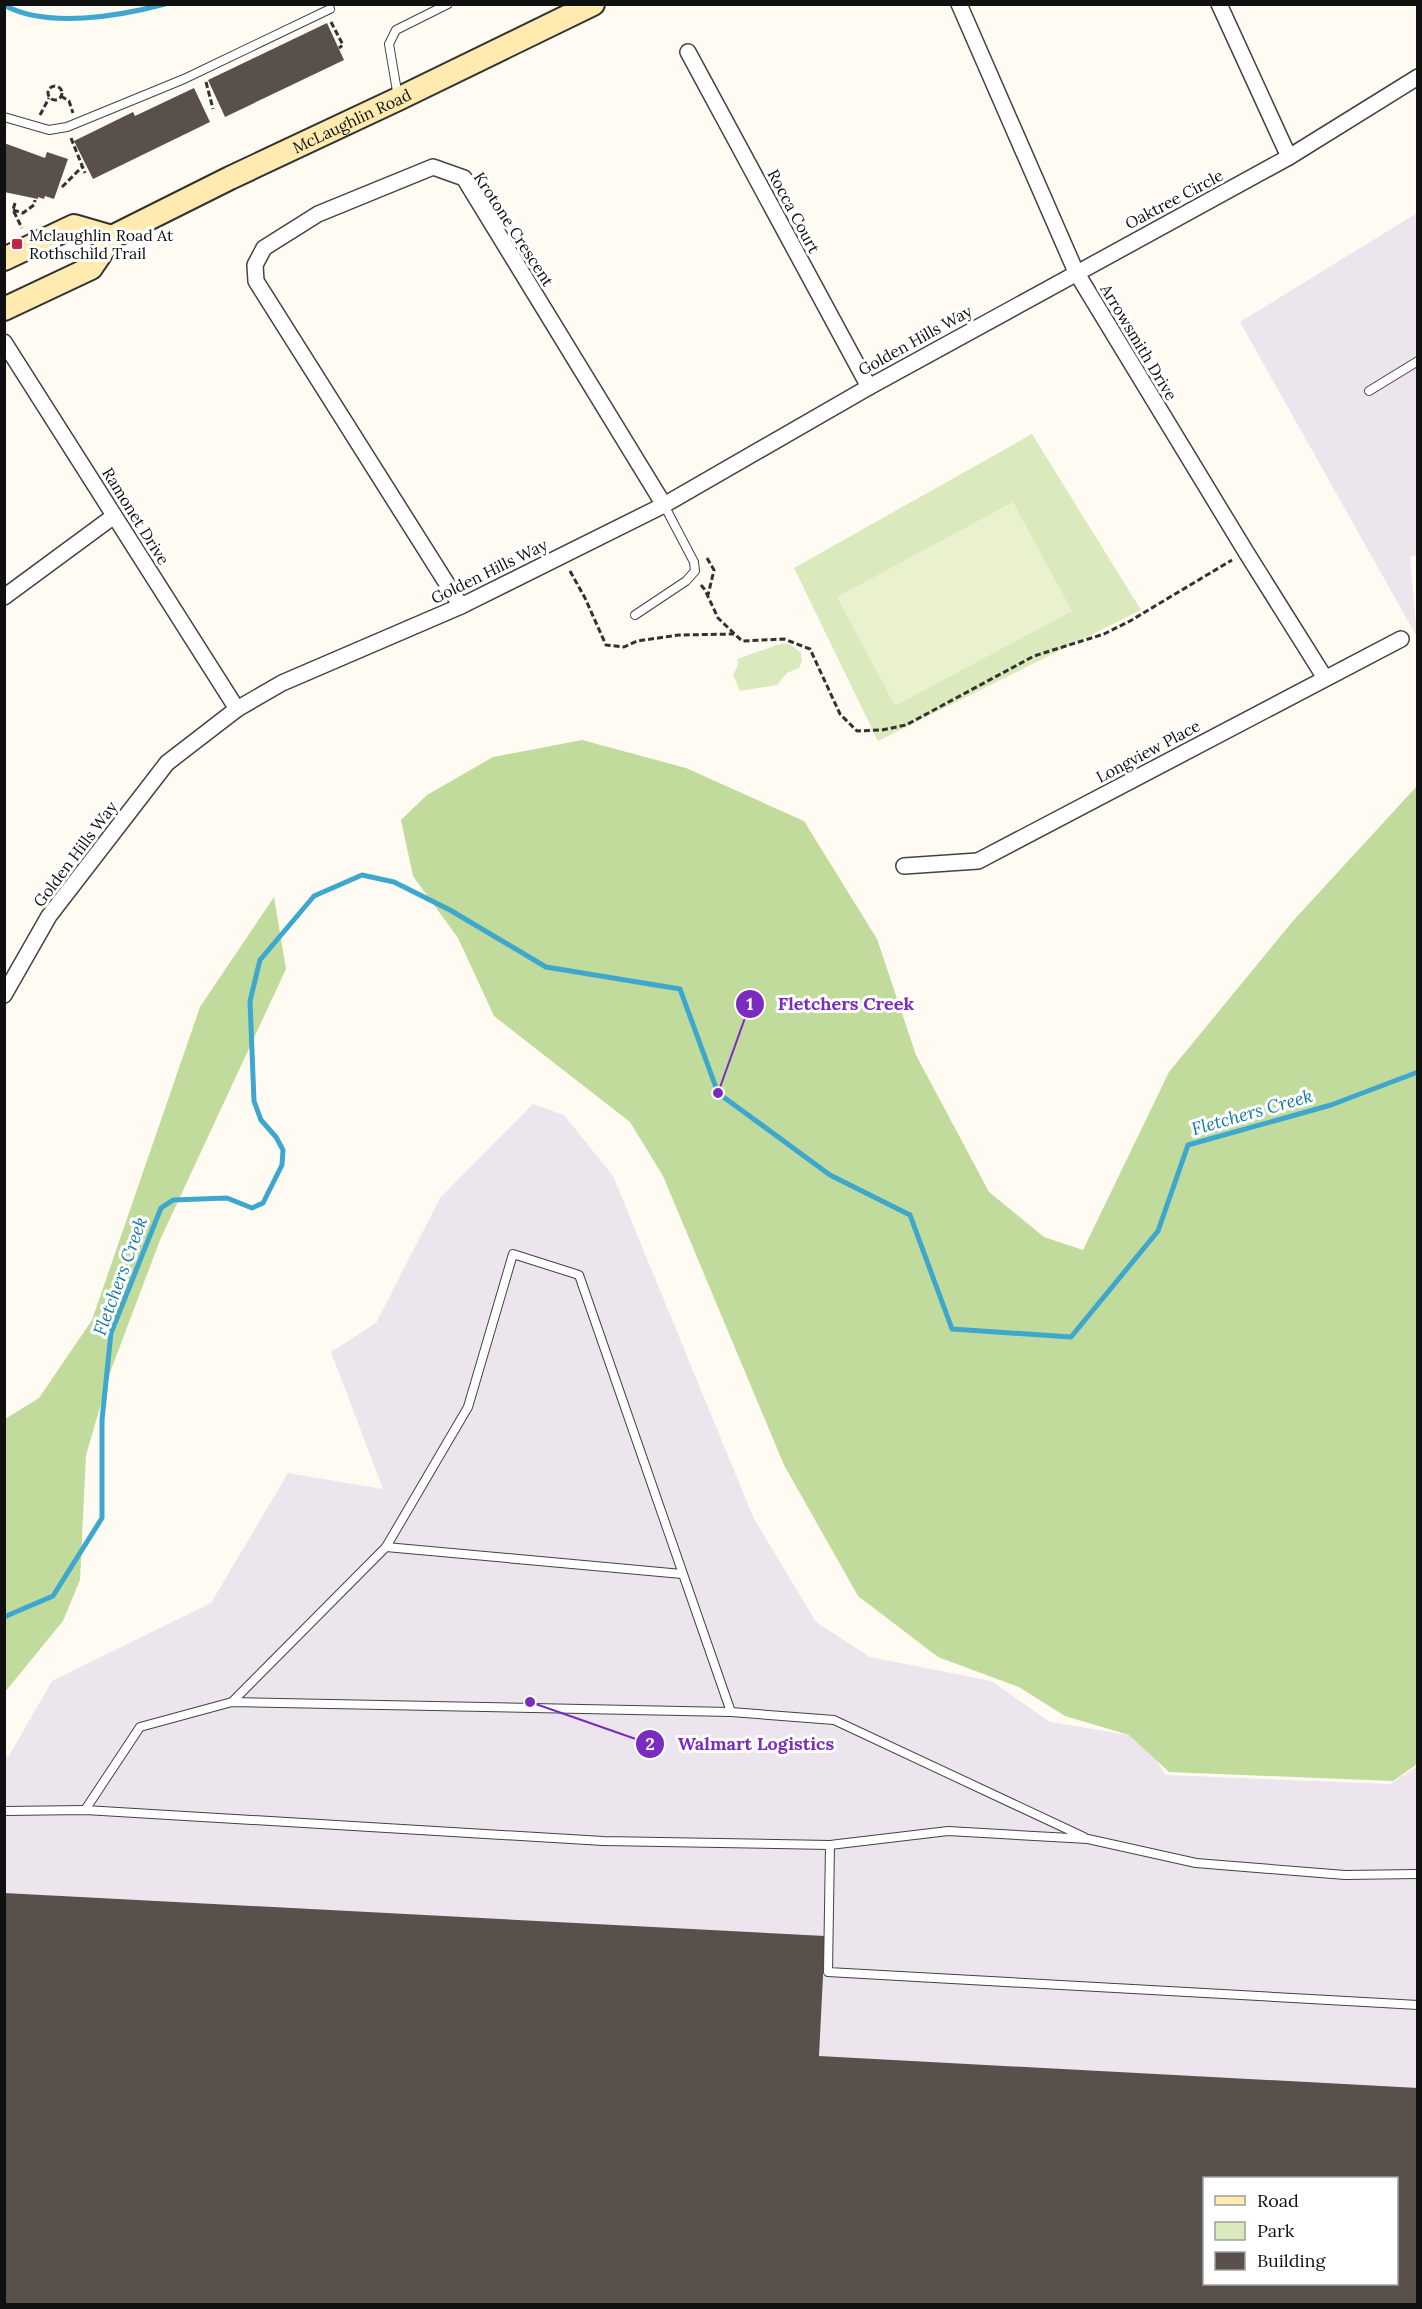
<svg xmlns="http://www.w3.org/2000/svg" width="1422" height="2309" font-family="Lora,serif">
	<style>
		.industrial { fill: #ece5ee; fill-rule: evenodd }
		.green { fill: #daeabc }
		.forest { fill: #c0db9b }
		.pitch { fill: #eaf1ce }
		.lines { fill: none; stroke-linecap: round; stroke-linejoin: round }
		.stream { stroke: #3ea7ce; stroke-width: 5 }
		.building { fill: #59504c; fill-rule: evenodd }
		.lane-casing { stroke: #434343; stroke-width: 10 }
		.street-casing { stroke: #434343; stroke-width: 18 }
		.secondary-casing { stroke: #323232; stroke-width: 26 }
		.path { stroke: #323232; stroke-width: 3; stroke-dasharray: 6 3; stroke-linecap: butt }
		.lane { stroke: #fff; stroke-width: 8 }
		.street { stroke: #fff; stroke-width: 15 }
		.secondary { stroke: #ffebaf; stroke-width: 22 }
		.poi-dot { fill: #c22642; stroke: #fff; stroke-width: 2 }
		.labels { text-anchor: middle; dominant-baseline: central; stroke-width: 6; stroke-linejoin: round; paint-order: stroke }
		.street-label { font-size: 16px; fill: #101010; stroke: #fff }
		.poi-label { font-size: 16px; fill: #101010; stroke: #fff; text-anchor: start }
		.water-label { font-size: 18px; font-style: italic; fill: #1779a4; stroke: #fff }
		.leader { fill: none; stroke: #7b2cbf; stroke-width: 2 }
		.callout-dot { fill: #7b2cbf; stroke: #fff; stroke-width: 2 }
		.mark-label { font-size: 18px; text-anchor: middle; font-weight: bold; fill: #fff }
		.callout-label { font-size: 18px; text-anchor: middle; font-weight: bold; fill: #7b2cbf; stroke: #fff; stroke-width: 6; stroke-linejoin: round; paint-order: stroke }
	</style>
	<rect width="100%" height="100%" fill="#fffbf3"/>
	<g class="industrial">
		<polygon points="1417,213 1418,555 1410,557 1417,637 1240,322"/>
		<path d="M533 1104 564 1115 613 1176 754 1519 816 1622 870 1657 991 1681 1050 1722 1141 1737 1166 1775 1390 1784 1417 1766V2304H5V1757L9 1756 52 1681 211 1603 288 1473 383 1489 331 1352 376 1323 440 1198ZM1204 2178H1396V2284H1204Z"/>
	</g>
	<g class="green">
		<polygon points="1032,434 1141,610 878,741 794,568"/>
		<polygon points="780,644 790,644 801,653 802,661 799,668 787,673 777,685 740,691 733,675 738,665 737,659"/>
	</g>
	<g class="forest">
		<polygon points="582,740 686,768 804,821 877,939 916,1055 989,1192 1044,1237 1083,1250 1169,1072 1292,922 1417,786 1417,1764 1393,1781 1169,1772 1129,1735 1065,1716 1019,1687 938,1657 858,1596 784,1465 663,1176 630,1122 494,1016 458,938 413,876 401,820 427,795 493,757"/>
		<polygon points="274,897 286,969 160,1240 111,1370 86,1455 80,1580 63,1621 5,1692 5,1419 39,1398 92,1320 200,1007"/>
	</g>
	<polygon class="pitch" points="1013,502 1072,611 895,706 837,597"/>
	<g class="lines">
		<g class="stream">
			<path d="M4 5C47 29 120 16 165 4"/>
			<polyline points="4,1617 53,1596 102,1518 102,1420 111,1333 161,1208 173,1200 227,1198 252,1208 263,1203 282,1165 283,1150 276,1137 261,1120 254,1101 250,1001 260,960 314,896 362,875 394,882 450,910 546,967 680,989 718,1093 830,1175 910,1215 952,1329 1071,1337 1158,1231 1188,1145 1331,1105 1418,1072"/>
		</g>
	</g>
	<g class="building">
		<polygon points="327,23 344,60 225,117 208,80"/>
		<polygon points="194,88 210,122 93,179 74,141 133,112 135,116"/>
		<polygon points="4,143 45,158 47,152 68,159 54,199 45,196 44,199 38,197 38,199 4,192"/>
		<path d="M4 1893 825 1936 819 2056 1418 2088V2304H4ZM1204 2178H1396V2284H1204Z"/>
	</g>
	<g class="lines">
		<g class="lane-casing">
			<g id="lane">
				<polyline points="398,97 389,44 396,30 448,4"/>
				<polyline points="4,117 49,130 67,127 184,79 330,9"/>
				<polyline points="1369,391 1418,361"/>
				<polyline points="635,615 686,581 695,571 694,562 664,505"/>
				<polyline points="386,1547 682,1574"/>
				<polyline points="232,1702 386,1547 468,1407 513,1254 579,1275 731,1712"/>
				<polyline points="85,1810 140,1727 232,1702 731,1712 834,1720 1084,1837"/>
				<polyline points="4,1811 85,1810 603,1841 830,1845 948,1831 1088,1839 1196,1863 1345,1875 1418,1874"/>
				<polyline points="830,1845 828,1972 1418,2005"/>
			</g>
		</g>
		<g class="street-casing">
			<g id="street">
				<polyline points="959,4 1076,272 1246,552 1325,678"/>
				<polyline points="1219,4 1289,157"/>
				<polyline points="688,52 869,387"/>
				<polyline points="4,342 237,709"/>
				<polyline points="4,597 114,516"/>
				<polyline points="461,606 256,281 255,265 264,248 318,214 433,167 464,178 664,505"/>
				<polyline points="904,866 978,861 1401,639"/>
				<polyline points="4,995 49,916 167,763 237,709 282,683 461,606 664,505 869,387 1289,157 1418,77"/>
			</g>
		</g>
		<g class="secondary-casing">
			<g id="secondary">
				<polyline points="4,259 74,226 112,237"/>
				<path id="s1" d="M4 309 91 268 112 237 230 178 398 99 593 4"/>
			</g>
		</g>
		<g class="path">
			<polyline points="331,22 343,45 339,48"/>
			<polyline points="206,82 213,109"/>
			<circle cx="55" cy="93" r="7"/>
			<polyline points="61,96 69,101 73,113"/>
			<polyline points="40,115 49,98"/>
			<polyline points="71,138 85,173"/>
			<polyline points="62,187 83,166"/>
			<polyline points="15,203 13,210 22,228"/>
			<polyline points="13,210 23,213 34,205 35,200"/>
			<polyline points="707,558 714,570 708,595"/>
			<polyline points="570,571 585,598 606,645 624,647 637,641 679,635 734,634"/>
			<polyline points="701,585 705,590 718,618 742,641 784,639 810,649 840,714 857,731 882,730 906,725 1034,656 1104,634 1130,621 1232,560"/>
		</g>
		<use href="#lane" class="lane"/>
		<use href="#street" class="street"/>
		<use href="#secondary" class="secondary"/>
	</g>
	<rect class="poi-dot" x="11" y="238" width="12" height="12" rx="3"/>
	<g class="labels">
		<g class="street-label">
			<text stroke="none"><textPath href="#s1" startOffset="400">McLaughlin Road</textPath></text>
			<text transform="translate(1174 199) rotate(-28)">Oaktree Circle</text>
			<text transform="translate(794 211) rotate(62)">Rocca Court</text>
			<text transform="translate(514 229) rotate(57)">Krotone Crescent</text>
			<text transform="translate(915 340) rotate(-29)">Golden Hills Way</text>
			<text transform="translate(1139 342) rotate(59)">Arrowsmith Drive</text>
			<text transform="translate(136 516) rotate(58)">Ramonet Drive</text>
			<text transform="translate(489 571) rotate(-26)">Golden Hills Way</text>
			<text transform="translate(1148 751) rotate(-28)">Longview Place</text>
			<text transform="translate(75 854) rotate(-53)">Golden Hills Way</text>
		</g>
		<g class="poi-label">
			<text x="29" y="235">Mclaughlin Road At<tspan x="29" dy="18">Rothschild Trail</tspan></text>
		</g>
		<g class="water-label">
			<text transform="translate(1252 1112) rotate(-16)">Fletchers Creek</text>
			<text transform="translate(120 1276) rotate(-70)">Fletchers Creek</text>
		</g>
	</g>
	<path class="leader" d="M718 1093L750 1004M530 1702L650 1744"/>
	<g class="callout-dot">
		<circle cx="718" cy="1093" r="6"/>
		<circle cx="530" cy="1702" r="6"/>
		<circle cx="750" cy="1004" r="15"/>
		<circle cx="650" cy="1744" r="15"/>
	</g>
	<g class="mark-label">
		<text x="750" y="1010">1</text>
		<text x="650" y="1750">2</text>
	</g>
	<g class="callout-label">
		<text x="846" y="1010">Fletchers Creek</text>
		<text x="756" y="1750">Walmart Logistics</text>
	</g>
	<rect width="1422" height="2309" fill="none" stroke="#101010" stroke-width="12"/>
	<rect x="1203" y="2177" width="195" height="108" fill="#ffffff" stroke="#9f9f9f" stroke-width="1.5"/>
	<rect x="1215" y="2196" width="30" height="9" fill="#ffebaf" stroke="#9f9f9f" stroke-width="1.5"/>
	<text x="1257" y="2207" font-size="18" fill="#101010">Road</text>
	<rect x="1215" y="2222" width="30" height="18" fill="#daeabc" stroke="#9f9f9f" stroke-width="1.5"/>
	<text x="1257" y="2237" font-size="18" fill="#101010">Park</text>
	<rect x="1215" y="2252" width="30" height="18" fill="#59504c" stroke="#9f9f9f" stroke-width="1.5"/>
	<text x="1257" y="2267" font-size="18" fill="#101010">Building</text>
</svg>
